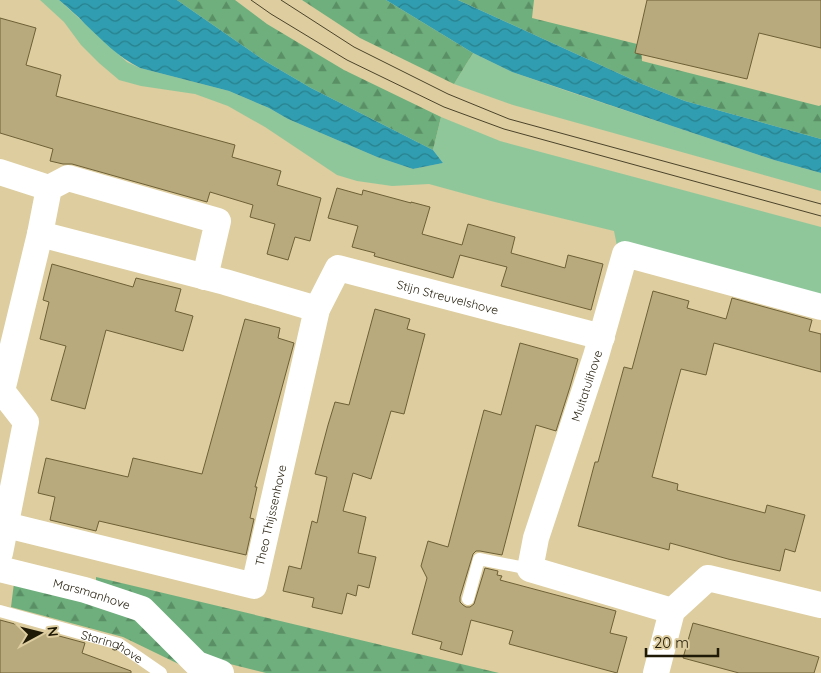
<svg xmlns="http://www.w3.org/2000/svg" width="821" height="673" font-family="Quicksand,sans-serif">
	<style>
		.grass { fill: #8fc79b }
		.forest { fill: url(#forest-firs) }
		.water { fill: url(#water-waves) }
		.building { fill: #b9aa7d; stroke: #6e6036 }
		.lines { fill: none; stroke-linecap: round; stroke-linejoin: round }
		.lane { stroke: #fff; stroke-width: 12 }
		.street { stroke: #fff; stroke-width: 26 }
		.tram { stroke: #4b432a; stroke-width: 1 }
		.labels { text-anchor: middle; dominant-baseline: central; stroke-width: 4; stroke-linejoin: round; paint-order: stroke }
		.street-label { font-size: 12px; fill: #1f1907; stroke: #ddcd9f }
	</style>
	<defs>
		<pattern id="forest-firs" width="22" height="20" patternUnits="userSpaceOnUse" patternTransform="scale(1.25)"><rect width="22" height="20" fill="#6eaf7d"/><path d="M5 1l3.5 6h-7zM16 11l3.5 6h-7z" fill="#5a8e64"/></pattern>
		<pattern id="water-waves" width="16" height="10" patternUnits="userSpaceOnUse" patternTransform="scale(1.25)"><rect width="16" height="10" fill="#309eb0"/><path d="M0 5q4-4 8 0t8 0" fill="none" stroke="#28808d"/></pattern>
	</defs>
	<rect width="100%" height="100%" fill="#ddcd9f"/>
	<g class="grass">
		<polygon points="40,0 59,0 127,62 140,68 229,91 269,108 288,119 377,157 413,169 443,163 433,150 441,117 500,141 821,227 821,299 618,251 614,231 491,201 429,184 392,186 357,181 337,175 265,127 228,106 195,94 141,86 119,80 99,63 81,45 64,22"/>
		<polygon points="473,53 512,72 570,92 774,160 821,173 821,191 513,105 454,84"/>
	</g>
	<g class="forest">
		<polygon points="177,0 235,0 267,24 344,70 441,117 433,150 311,88 265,61"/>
		<polygon points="302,0 386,0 473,53 454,84 360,38"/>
		<polygon points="458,0 534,0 532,18 641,45 642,61 819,106 821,105 821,139 685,101 642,84"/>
		<polygon points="96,577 499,673 266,673 230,664 191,649 96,583"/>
		<polygon points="14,583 131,613 189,669 123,637 11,607"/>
	</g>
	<g class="water">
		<path d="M59 0H177L265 61 311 88 433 150 443 163 413 169 377 157 288 119 269 108 229 91 140 68C118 57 102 40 85 24 77 15 68 8 59 0Z"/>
		<polygon points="386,0 458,0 642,84 685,101 821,139 821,173 774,160 669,125 512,72 473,53"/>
	</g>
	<g class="building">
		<polygon points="647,0 821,0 821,48 759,33 747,79 635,53"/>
		<polygon points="0,18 36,28 26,65 61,75 56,96 235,145 232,157 281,171 277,185 321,198 310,241 295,237 288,260 267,254 275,224 250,217 253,205 210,192 207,202 72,164 63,164 50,161 53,149 0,133"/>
		<polygon points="337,188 362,195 363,190 411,203 411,202 430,207 422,234 462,245 468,224 515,237 511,253 565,268 568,255 603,264 591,310 501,286 507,267 460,255 453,278 374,256 375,253 352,247 358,226 328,218"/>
		<polygon points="52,264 133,287 136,278 181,289 175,311 193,316 183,351 106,330 85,409 51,400 66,346 40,339 49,302 43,300"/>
		<polygon points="653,291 689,301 687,308 726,319 732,298 812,320 809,331 821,334 821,372 714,343 706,375 681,369 670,409 652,477 678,484 677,490 765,513 767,505 805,515 795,552 785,549 780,571 728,559 670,543 669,550 578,526 595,462 598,462 624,367 632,369"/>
		<polygon points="375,309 410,319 407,329 425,334 404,414 391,411 371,479 353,473 343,511 366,517 358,553 376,557 369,588 358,585 356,596 347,593 342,614 312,607 314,598 283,591 289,566 301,569 312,521 317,523 327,477 315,474 328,425 335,402 349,405"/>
		<polygon points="245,319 280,328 278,338 294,343 255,487 257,487 250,518 254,519 246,555 99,521 96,531 50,520 55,497 38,493 46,458 128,477 133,458 202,474"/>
		<polygon points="520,343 578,359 570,387 556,431 536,425 502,555 480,551 476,551 473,554 460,597 460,602 463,605 466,607 470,607 474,604 485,568 498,571 497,575 502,576 500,580 616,611 610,633 627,637 617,673 509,644 513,631 471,620 462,655 440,649 442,642 412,634 427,578 421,566 428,541 448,547 484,410 501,415"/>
		<polygon points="0,620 85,643 82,653 131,671 131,673 0,673"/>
		<polygon points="693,623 819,657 814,673 739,673 683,658"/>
	</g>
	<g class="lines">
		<g class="lane">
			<polyline points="468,599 479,559 530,569"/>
			<path id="s1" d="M0 611 119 644 161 673"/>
		</g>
		<g class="street">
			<polyline points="0,172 49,188"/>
			<polyline points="40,234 225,282 317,309"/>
			<path id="s2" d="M6 525 254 586 317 309 338 268 602 337"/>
			<polyline points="0,553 26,422 2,391 40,234 49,188 68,178 218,221 205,277"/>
			<path id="s3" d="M0 569 85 590 142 609 197 664 221 673"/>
			<path id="s4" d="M672 611 530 569 536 538 596 356 625 254 821 307"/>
			<polyline points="656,673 672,611 708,578 821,605"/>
		</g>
		<g class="tram">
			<polyline points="251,0 271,14 347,60 444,107 504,129 821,216"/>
			<polyline points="281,0 354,47 448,94 509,119 821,204"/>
		</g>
	</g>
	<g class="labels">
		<g class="street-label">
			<text stroke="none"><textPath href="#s2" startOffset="699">Stijn Streuvelshove</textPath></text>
			<text stroke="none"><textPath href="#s4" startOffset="340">Multatulihove</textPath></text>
			<text stroke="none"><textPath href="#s2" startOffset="328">Theo Thijssenhove</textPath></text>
			<text stroke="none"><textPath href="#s3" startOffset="95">Marsmanhove</textPath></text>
			<text stroke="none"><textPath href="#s1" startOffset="118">Staringhove</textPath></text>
		</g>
	</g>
	<g transform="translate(40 633) rotate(83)" stroke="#ddcd9f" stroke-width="4" paint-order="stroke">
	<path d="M0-4L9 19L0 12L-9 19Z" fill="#1f1907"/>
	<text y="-8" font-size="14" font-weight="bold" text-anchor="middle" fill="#1f1907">N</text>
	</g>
	<path d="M646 648v8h72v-8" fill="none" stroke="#1f1907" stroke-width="2.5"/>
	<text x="654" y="648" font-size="15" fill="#1f1907" stroke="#ddcd9f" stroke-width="4" paint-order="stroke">20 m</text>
</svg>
